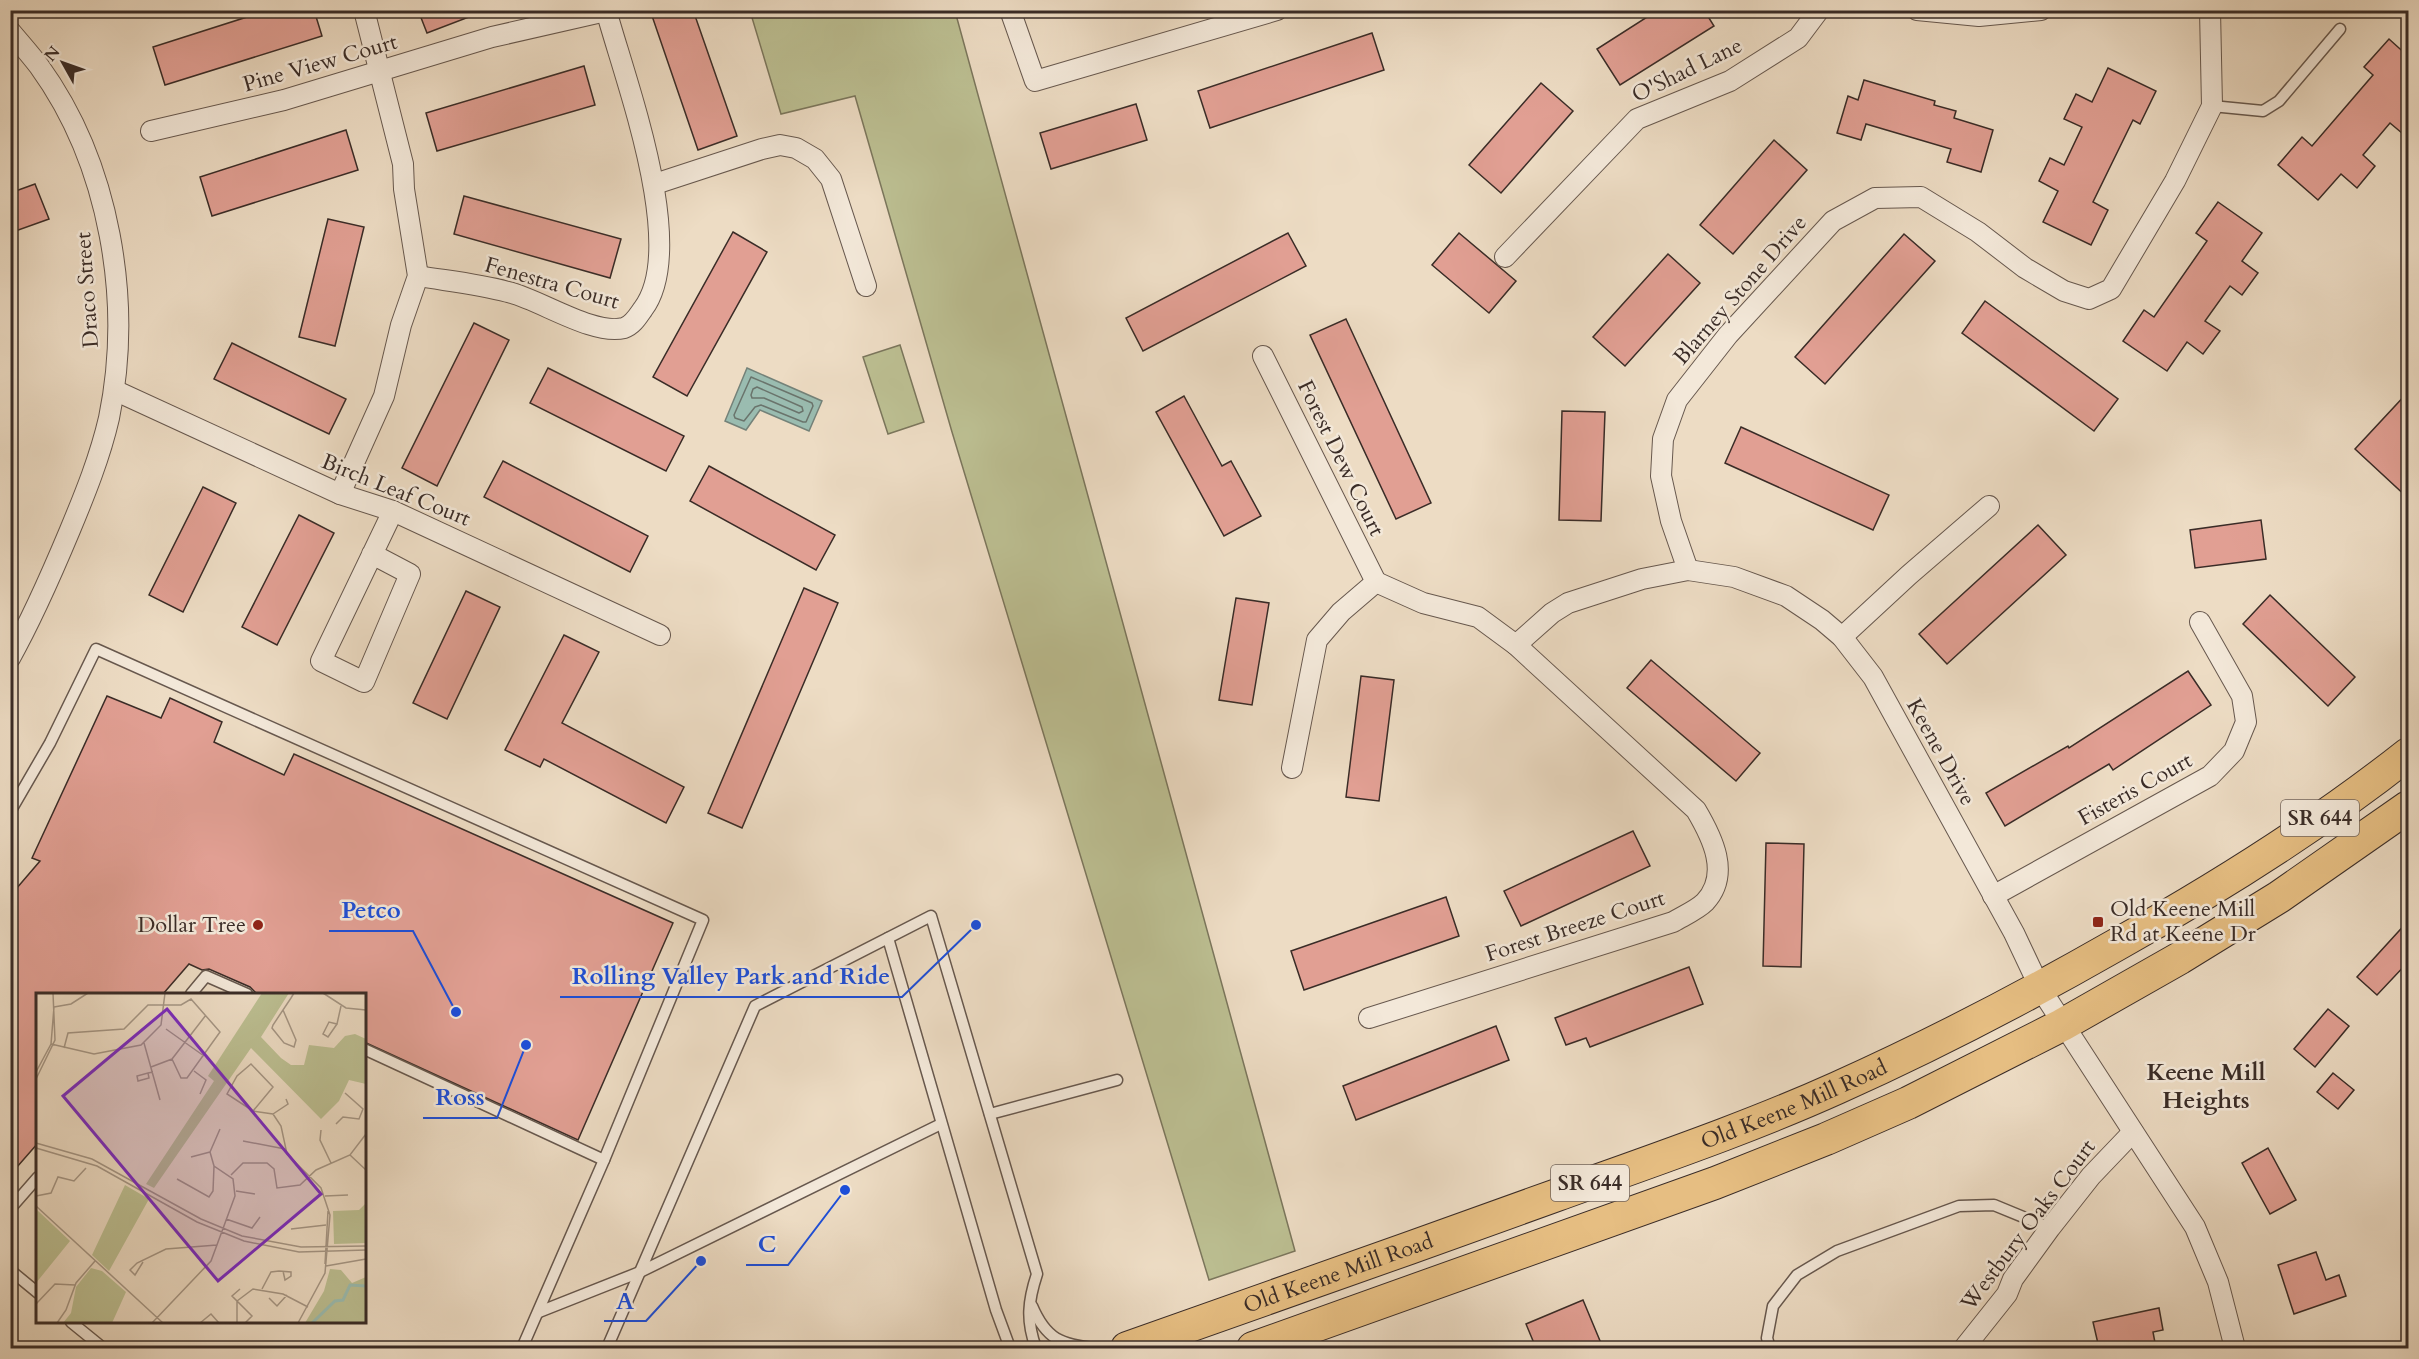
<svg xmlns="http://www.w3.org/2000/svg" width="2419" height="1359" font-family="Cardo,serif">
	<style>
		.green { fill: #bcbf92; stroke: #7b765c; stroke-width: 1.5 }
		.water { fill: #9abcb0; stroke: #748279; stroke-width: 1.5 }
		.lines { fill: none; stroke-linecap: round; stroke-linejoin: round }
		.shore { stroke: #6a746c; stroke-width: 1.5 }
		.building { fill: #e19f93; stroke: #3a2c27; stroke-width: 1.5 }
		.service-casing { stroke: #67584e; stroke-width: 13 }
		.minor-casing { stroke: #67584e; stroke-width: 22 }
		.primary-casing { stroke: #3a2c27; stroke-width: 34 }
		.service { stroke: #f3e8d9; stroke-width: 10 }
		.minor { stroke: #f3e8d9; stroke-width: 20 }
		.primary { stroke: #e6be82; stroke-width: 32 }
		.poi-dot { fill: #8f2418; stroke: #f3e8d9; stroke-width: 2 }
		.labels { text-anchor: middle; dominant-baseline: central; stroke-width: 5; stroke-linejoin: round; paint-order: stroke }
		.shield { fill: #f3e8d9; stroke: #72645c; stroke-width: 1.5 }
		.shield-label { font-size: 21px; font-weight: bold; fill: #3a2c27 }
		.street-label { font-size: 22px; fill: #3a2c27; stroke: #f3e8d9 }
		.poi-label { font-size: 22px; fill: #3a2c27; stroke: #f3e8d9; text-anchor: start }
		.neighbourhood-label { font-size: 24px; font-weight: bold; fill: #3a2c27; stroke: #f3e8d9 }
		.inset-river { fill: none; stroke: #9abcb0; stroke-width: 3 }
		.inset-road { fill: none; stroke: #a59685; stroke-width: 1.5 }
		.view { fill: #7b2cbf; fill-opacity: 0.15; stroke: #7b2cbf; stroke-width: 3 }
		.inset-edge { fill: none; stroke: #3a2c27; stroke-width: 3 }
		.leader { fill: none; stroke: #1d4ed8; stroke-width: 2 }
		.callout-dot { fill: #1d4ed8; stroke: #f3e8d9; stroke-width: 2 }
		.callout-label { font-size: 24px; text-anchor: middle; font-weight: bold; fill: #1d4ed8; stroke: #f3e8d9; stroke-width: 5; stroke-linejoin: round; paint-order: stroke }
	</style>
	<rect width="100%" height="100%" fill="#eddcc4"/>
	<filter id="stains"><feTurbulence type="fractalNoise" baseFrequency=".00333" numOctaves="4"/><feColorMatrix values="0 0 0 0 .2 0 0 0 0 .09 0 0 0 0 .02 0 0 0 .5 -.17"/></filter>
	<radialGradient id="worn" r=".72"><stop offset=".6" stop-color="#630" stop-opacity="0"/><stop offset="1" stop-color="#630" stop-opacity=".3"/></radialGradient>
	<g class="green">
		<polygon points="750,11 955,11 1295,1251 1209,1280 952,432 855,96 781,114"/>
		<polygon points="900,345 924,422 888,434 863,357"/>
	</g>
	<polygon class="water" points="747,368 822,401 809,431 760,410 746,430 725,421"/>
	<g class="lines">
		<g class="shore">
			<polygon points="751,377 812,403 813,406 806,422 803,422 761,405 755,407 744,421 735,418 734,415"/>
			<polygon points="757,387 802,407 803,411 799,413 764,398 752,398 751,395 753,389"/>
		</g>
	</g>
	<g class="building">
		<polygon points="269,10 314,10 322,36 165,85 153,47"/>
		<polygon points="418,10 482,10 482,12 427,33"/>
		<polygon points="650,10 693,10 737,136 698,150"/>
		<polygon points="1658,10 1704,10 1714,26 1620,85 1597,49"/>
		<polygon points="1372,33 1384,70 1210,128 1198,91"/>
		<polygon points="2389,39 2409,57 2409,139 2390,123 2363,155 2375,166 2357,188 2341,174 2318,200 2278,165 2302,137 2312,146 2373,75 2364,67"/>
		<polygon points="584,66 595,105 437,151 426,113"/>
		<polygon points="2108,68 2156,91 2140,124 2133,120 2093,202 2108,210 2091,245 2043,222 2058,191 2039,181 2050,158 2064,165 2082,127 2064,119 2076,94 2092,102"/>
		<polygon points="1864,80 1935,101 1934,105 1956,111 1954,118 1993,130 1981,172 1947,162 1951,149 1866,124 1861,140 1837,133 1848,96 1858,100"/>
		<polygon points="1541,83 1573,111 1501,193 1469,165"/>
		<polygon points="1136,104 1147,140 1051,169 1040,133"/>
		<polygon points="346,130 358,170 212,216 200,177"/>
		<polygon points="1774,140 1807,170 1733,254 1700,225"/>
		<polygon points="35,184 49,219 10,233 10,193"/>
		<polygon points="464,196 621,239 610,278 454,234"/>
		<polygon points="2218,202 2262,233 2242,261 2258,273 2242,295 2230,286 2205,321 2220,331 2203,354 2187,342 2167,371 2123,341 2144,310 2154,317 2207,241 2196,233"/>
		<polygon points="328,219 364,227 335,346 299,337"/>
		<polygon points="733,232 767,252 687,396 653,377"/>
		<polygon points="1288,233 1306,266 1143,351 1126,318"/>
		<polygon points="1459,233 1516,281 1489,313 1432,265"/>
		<polygon points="1904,234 1935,261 1825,384 1795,357"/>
		<polygon points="1668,254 1700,283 1625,366 1593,337"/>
		<polygon points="1985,301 2118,399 2094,431 1962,333"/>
		<polygon points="1346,319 1431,503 1396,519 1310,335"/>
		<polygon points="474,323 509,340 437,486 402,468"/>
		<polygon points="232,343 346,399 329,434 214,379"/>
		<polygon points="548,368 684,436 666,471 530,403"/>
		<polygon points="2409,391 2409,499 2355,449"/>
		<polygon points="1184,396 1222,466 1231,461 1261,516 1224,536 1156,412"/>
		<polygon points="1562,411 1605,412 1601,521 1559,520"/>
		<polygon points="1741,427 1889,495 1873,530 1725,463"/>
		<polygon points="503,461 648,536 630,572 484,497"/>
		<polygon points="709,466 835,535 816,570 690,501"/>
		<polygon points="203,487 236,503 183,612 149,595"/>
		<polygon points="299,515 334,533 277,645 242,627"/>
		<polygon points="2261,520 2266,559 2195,568 2190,530"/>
		<polygon points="2038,525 2066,555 1947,664 1919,634"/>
		<polygon points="804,588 838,603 742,828 708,813"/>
		<polygon points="466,591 500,607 447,719 413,703"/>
		<polygon points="2270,595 2355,677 2328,706 2243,624"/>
		<polygon points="1236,598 1269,603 1252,705 1219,700"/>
		<polygon points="564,635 599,652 562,723 684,787 666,823 544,759 540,767 505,750"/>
		<polygon points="1651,660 1760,753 1736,781 1627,688"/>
		<polygon points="2188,671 2211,705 2113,770 2109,764 2005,826 1986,793 2068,746 2069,748"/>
		<polygon points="1361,676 1394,680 1379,801 1346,797"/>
		<polygon points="107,696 161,718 170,698 222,722 214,742 284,775 294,754 673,923 578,1140 364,1042 364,994 257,994 250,987 209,969 202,970 189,964 163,994 38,994 38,1143 10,1175 10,896 40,861 32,858"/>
		<polygon points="1633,831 1650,866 1521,926 1504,891"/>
		<polygon points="1766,843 1804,844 1801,967 1763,966"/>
		<polygon points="1446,897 1459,936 1304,990 1291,951"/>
		<polygon points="2409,920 2409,961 2377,995 2357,977"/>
		<polygon points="1689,967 1703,1004 1590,1047 1586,1038 1566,1045 1555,1018"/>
		<polygon points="2328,1009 2349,1026 2315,1067 2294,1049"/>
		<polygon points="1496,1026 1509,1060 1356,1120 1343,1086"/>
		<polygon points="2333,1073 2354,1090 2338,1109 2317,1092"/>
		<polygon points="2268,1148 2296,1200 2270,1214 2242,1163"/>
		<polygon points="2316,1252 2326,1280 2339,1275 2346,1296 2294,1314 2278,1265"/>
		<polygon points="1583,1300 1603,1348 1536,1348 1526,1324"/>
		<polygon points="2159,1308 2163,1330 2153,1332 2156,1348 2099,1348 2093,1322"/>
	</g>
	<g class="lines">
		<g class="service-casing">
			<g id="service">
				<polyline points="2212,106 2263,111 2279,101 2340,29"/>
				<polyline points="10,812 50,743 96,649 703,920 604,1160 522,1348"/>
				<polyline points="888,938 996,1310 1010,1348"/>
				<polyline points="191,994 206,976 247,994"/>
				<polyline points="364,1049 604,1160"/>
				<polyline points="990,1114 1117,1080"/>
				<polyline points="10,1209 38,1177"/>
				<polyline points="10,1270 38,1293"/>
				<path d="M1032 1306C1046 1339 1061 1345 1096 1348"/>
				<polyline points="539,1312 640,1272 941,1124"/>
				<polyline points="71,1322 103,1348"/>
				<path d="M607 1348 755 1006 931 916 1037 1274C1028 1301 1026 1321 1036 1348"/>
				<polyline points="1107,1348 1125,1348"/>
				<polyline points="1770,1348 1767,1338 1773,1306 1797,1275 1837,1251 1959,1206 1994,1205 2050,1228"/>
			</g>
		</g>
		<g class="minor-casing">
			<g id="minor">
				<polyline points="1010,10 1035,81 1277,10"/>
				<polyline points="1917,10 1979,16 2041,10"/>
				<path d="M10 31C20 43 30 54 39 66 110 164 133 301 109 418 100 457 85 494 70 530 52 573 33 617 10 658"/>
				<polyline points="151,131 284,100 492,37 606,11"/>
				<polyline points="655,184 762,149 780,145 796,148 815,159 831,179 866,286"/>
				<polyline points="1505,257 1637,119 1730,81 1798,38 1819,10"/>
				<path d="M418 276C448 281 479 284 508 292 539 299 593 336 624 328 633 325 638 316 643 309 689 248 625 80 606 10"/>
				<polyline points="1263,356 1376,582"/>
				<polyline points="114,390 340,494 393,511 660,635"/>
				<polyline points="340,494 384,396 401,325 418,276 404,189 403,164 364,10"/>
				<polyline points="372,554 410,574 364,682 321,661 393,511"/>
				<polyline points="1688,570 1671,521 1661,476 1663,439 1677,400 1728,335 1833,221 1875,198 1921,197 1978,232 2025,268 2064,291 2089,299 2111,289 2175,181 2212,106 2210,10"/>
				<polyline points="1376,582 1423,603 1478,617 1516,645 1552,613 1568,603 1642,579 1688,570 1734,577 1786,596 1822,620 1842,637 1873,677 2014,933 2040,988 2195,1227 2218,1282 2235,1348"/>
				<polyline points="1842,637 1909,575 1989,506"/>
				<polyline points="1292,768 1317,640 1341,612 1376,582"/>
				<polyline points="1993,896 2210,776 2234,751 2246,722 2242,696 2200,622"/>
				<path d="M1369 1018 1673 922C1683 916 1697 910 1705 902 1731 874 1712 837 1696 810L1516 645"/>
				<polyline points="1964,1348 2007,1294 2013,1279 2050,1228 2091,1176 2133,1132"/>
			</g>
		</g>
		<g class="primary-casing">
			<g id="primary">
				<path id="s1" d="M1127 1348C1271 1297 1414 1247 1557 1195 1651 1161 1746 1129 1837 1088 1933 1045 2025 997 2116 945 2218 888 2317 826 2408 754"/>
				<polyline points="1253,1348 1715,1183 1826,1139 1908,1103 2062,1025 2180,958 2279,897 2408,807"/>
			</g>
		</g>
		<use href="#service" class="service"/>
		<use href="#minor" class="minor"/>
		<use href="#primary" class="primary"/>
	</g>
	<g class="poi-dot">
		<rect x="2092" y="916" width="12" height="12" rx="3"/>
		<circle cx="258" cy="925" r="6"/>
	</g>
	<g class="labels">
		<g class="shield">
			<rect x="2281" y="800" width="78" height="36" rx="4.5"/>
			<rect x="1551" y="1165" width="78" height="36" rx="4.5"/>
		</g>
		<g class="shield-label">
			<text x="2320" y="818">SR 644</text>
			<text x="1590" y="1183">SR 644</text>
		</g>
		<g class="street-label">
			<text transform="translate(320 63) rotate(-16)">Pine View Court</text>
			<text transform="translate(1687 70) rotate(-26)">O'Shad Lane</text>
			<text transform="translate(552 283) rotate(16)">Fenestra Court</text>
			<text transform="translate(87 290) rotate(-94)">Draco Street</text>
			<text transform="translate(1740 290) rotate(-49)">Blarney Stone Drive</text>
			<text transform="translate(1341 458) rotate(64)">Forest Dew Court</text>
			<text transform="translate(396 490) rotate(22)">Birch Leaf Court</text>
			<text transform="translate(1941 752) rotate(61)">Keene Drive</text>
			<text transform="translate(2135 789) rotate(-29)">Fisteris Court</text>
			<text transform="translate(1575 926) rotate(-18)">Forest Breeze Court</text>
			<text stroke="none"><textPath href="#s1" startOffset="710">Old Keene Mill Road</textPath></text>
			<text transform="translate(2028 1225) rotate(-53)">Westbury Oaks Court</text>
			<text stroke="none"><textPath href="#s1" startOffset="224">Old Keene Mill Road</textPath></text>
		</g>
		<g class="poi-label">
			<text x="2110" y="909">Old Keene Mill<tspan x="2110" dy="25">Rd at Keene Dr</tspan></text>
			<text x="246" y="925" text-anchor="end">Dollar Tree</text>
		</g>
		<g class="neighbourhood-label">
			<text x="2206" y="1072">Keene Mill<tspan x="2206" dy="28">Heights</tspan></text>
		</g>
	</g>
	<g transform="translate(36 993)">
		<rect width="330" height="330" fill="#eddcc4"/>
		<path d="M226 0H253L225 44 245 65 255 72H268L273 52 298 55 309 43 319 41 330 46V91L313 87 303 108 285 126 215 55 118 195 110 191 178 88 172 83ZM89 192 113 206 73 278 56 262ZM330 210V250L298 251 297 218 323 217ZM0 216 34 248 0 290ZM55 275 66 278 90 299 76 330H27L35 320 40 294ZM294 276 305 277 316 290 330 284V330H269L288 298Z" fill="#bcbf92"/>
		<path class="inset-river" d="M276 330 299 308 307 307 314 292 330 293"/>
		<path class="inset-road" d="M287 0 310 15 330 17M18 14 35 11 52 0M247 17 260 47 258 54 248 50 236 35 237 32 255 5 258 0M301 31 292 44 287 41 293 29 301 31 305 13M130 36 168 63M108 50 124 107M15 51 58 61 105 52 125 32 129 0M28 55 32 40 88 36 112 12H145L155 6 184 39 151 85H145L136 66M115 74 136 66 170 22M158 78 170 87 164 101M0 79 15 51 18 14M112 80 113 85 102 88 101 83 112 80 117 79M0 86 19 47 17 0M217 118 237 94 215 71 201 83 191 101 217 118 237 121M237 121 245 133 251 161 285 195 294 222 289 280 262 330M237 121 252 111 250 106M300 131 307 124 323 126 327 116 309 100M285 137 284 147 295 170M207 148 249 156M0 150 56 166 165 226 206 243 265 254 330 253M0 155 61 173 161 229 208 248 263 259 330 257M174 159 184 136M314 162 330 177M155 164 174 159M195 182 207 170H231L238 176 241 195 264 192 280 177 314 162 330 141M141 186 173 204 177 198 178 173M200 198 219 201M0 203 15 200 22 184 38 188 50 175M289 203 312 202M0 213 127 330M190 226 216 235 224 224M255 236 290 232M107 269 99 282 94 277 101 270 130 256 181 252M289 271 292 218M290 273 330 266M204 296 196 303 216 323 209 330M226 296 235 279 243 278 255 279V283L249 287 247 278M233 305 241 313 251 302M0 311 19 291 39 292M21 330 30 317 40 290 59 268M116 330 175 268 199 203 197 186 178 173 174 159M164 330 175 321 183 330M201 330V308L217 296 247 301 272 314"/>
		<path class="view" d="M131 16 285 201 182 288 27 103Z"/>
		<rect width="330" height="330" class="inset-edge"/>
	</g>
	<path class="leader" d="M456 1012L413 931H329M976 925L902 997H560M526 1045L497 1118H423M845 1190L788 1265H746M701 1261L646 1321H604"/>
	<g class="callout-dot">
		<circle cx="456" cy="1012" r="6"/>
		<circle cx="976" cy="925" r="6"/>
		<circle cx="526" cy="1045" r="6"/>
		<circle cx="845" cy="1190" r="6"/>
		<circle cx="701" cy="1261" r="6"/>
	</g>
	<g class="callout-label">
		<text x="371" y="918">Petco</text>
		<text x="731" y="984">Rolling Valley Park and Ride</text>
		<text x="460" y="1105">Ross</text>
		<text x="767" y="1252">C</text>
		<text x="625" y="1309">A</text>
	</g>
	<rect width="2419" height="1359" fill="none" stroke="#eddcc4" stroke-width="36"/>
	<rect x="12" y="12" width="2395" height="1335" fill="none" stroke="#3a2c27" stroke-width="3"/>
	<rect x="18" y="18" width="2383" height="1323" fill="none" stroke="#3a2c27" stroke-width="1.5"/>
	<g transform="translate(63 63) rotate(310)" stroke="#f3e8d9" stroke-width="4.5" paint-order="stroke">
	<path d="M0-4.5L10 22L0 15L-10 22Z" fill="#3a2c27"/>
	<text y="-9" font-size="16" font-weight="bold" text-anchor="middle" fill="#3a2c27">N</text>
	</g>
	<rect width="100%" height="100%" filter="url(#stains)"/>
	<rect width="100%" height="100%" fill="url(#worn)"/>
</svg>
